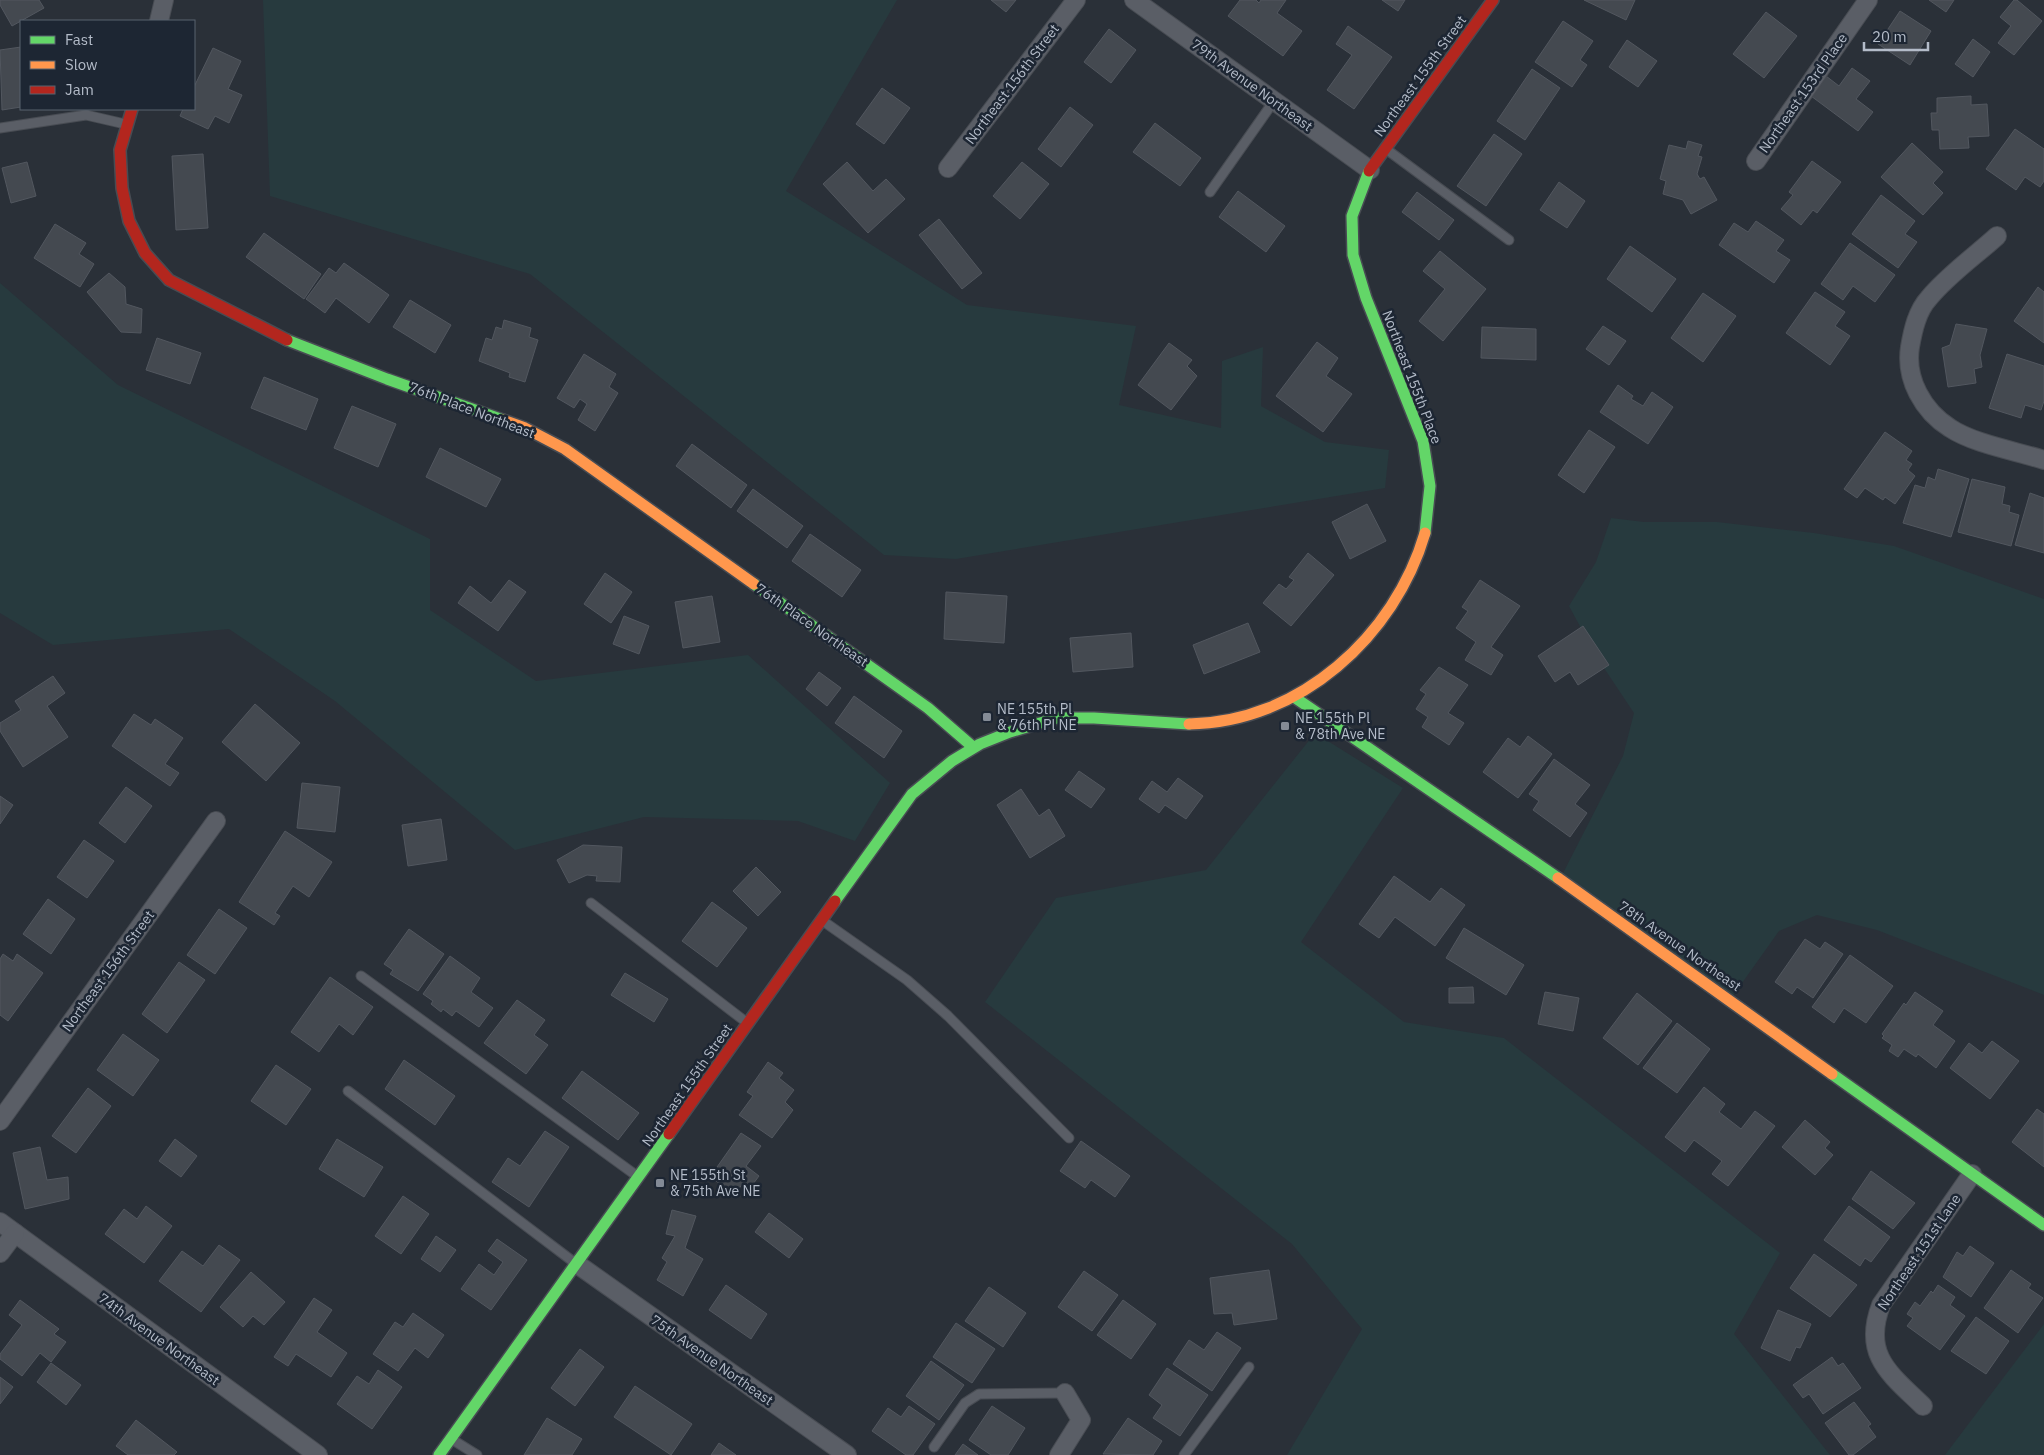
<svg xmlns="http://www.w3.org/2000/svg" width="2044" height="1455" font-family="'IBM Plex Sans',sans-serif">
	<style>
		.green { fill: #273a3e }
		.building { fill: #444950; stroke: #52575f }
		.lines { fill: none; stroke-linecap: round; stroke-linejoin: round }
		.lane-casing { stroke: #484c53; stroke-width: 11 }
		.street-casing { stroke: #484c53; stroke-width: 20 }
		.fast-casing { stroke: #484c53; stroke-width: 14 }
		.slow-casing { stroke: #484c53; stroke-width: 14 }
		.jam-casing { stroke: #484c53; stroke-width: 14 }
		.lane { stroke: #5a5e66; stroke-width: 9 }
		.street { stroke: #5a5e66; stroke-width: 18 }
		.fast { stroke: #63d668; stroke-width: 11 }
		.slow { stroke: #ff974d; stroke-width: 11 }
		.jam { stroke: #b3261e; stroke-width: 11 }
		.poi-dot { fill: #848b96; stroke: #1d2633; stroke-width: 2 }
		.labels { text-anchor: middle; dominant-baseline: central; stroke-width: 5; stroke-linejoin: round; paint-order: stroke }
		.street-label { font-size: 14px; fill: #b4bcc9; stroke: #1d2633 }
		.poi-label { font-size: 14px; fill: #b4bcc9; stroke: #1d2633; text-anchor: start }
	</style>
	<rect width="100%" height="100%" fill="#2a3038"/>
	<g class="green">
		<polygon points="263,0 897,0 786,191 967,305 1136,326 1119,405 1221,428 1222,361 1263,347 1261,406 1325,442 1389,450 1385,488 956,559 884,555 530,274 270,196"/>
		<polygon points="0,283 118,385 430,539 430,610 536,681 748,655 890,783 855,841 798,821 644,817 515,850 335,701 229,629 53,645 0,613"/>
		<polygon points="1611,518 1644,522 1717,522 1814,533 1894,546 2044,599 2044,995 1877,930 1817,915 1779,931 1730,1000 1560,879 1623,756 1634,713 1596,656 1569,606 1596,562"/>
		<polygon points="1315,733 1403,788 1301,942 1404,1022 1504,1038 1780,1253 1734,1334 1830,1455 1287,1455 1362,1329 1292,1244 985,1002 1056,898 1206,870"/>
		<polygon points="2044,1324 2044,1455 1945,1455"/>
	</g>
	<g class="building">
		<polygon points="0,0 39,0 44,8 12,26 0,5"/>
		<polygon points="991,0 1016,0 1006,12"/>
		<polygon points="1240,0 1256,0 1259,3 1261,0 1286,0 1277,13 1302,31 1283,56 1228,16"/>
		<polygon points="1382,0 1405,0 1398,11"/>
		<polygon points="1584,0 1635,0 1626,20"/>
		<polygon points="1929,0 1954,0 1946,12"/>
		<polygon points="2014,0 2017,0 2042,21 2014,55 1998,43 2011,26 2000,17"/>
		<polygon points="1900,11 1931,31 1910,65 1878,44"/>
		<polygon points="1766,12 1797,36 1764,78 1733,54"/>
		<polygon points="1563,21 1593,41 1580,60 1587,65 1572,87 1535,62"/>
		<polygon points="1348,26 1392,57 1354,109 1327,90 1352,55 1336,44"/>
		<polygon points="1109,29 1136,50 1111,83 1084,62"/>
		<polygon points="1973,39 1990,52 1973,77 1955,64"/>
		<polygon points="1627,40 1657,61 1638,87 1609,67"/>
		<polygon points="21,47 21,107 2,110 0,50"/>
		<polygon points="213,48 241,61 228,89 242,95 229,123 215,116 208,129 180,116 183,109 194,109 194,87"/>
		<polygon points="1852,68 1870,81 1856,99 1873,112 1858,131 1811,96 1826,76 1839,86"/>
		<polygon points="1532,69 1560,88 1525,140 1497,121"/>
		<polygon points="882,88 910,108 884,144 856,124"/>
		<polygon points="1971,96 1971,105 1987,104 1989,136 1968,137 1969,148 1940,149 1939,130 1932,130 1931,113 1937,113 1937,98"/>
		<polygon points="1070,107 1093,125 1061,167 1038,149"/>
		<polygon points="1155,123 1201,158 1180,186 1133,152"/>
		<polygon points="2015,129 2044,149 2044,181 2040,187 2025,177 2016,190 1986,169"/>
		<polygon points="1494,134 1522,154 1486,206 1457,186"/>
		<polygon points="1688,141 1702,145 1698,156 1702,157 1697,174 1700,179 1704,177 1717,200 1691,214 1683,200 1663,194 1666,181 1660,179 1669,145 1686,149"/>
		<polygon points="1912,143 1943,172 1933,183 1943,193 1923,215 1881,177"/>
		<polygon points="203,154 208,228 176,230 172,156"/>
		<polygon points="1812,161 1841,182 1817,213 1813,210 1801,225 1781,209 1793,195 1789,192"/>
		<polygon points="27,162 36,196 11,203 2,168"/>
		<polygon points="847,162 873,191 886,179 905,199 868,233 823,184"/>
		<polygon points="1022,162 1049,184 1020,219 993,196"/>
		<polygon points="1559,182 1585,201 1567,228 1540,210"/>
		<polygon points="1238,191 1285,226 1266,252 1219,217"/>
		<polygon points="1417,192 1454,220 1439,240 1402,212"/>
		<polygon points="1881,195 1915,221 1905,234 1917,242 1898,268 1852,234"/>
		<polygon points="939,219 982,273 962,289 919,235"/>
		<polygon points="1756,221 1784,240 1776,251 1790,260 1774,283 1719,245 1734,223 1748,232"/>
		<polygon points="55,224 86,243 79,254 94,264 80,287 34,258"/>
		<polygon points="264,233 321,274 304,299 246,257"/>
		<polygon points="1850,243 1895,275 1875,302 1853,286 1843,300 1821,284"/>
		<polygon points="1630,246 1676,279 1652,312 1607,279"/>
		<polygon points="1440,251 1486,289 1443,341 1419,321 1445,289 1423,271"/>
		<polygon points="344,263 389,295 369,323 336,298 325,313 306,299 329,268 336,273"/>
		<polygon points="109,273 125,287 126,304 142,309 141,333 121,332 87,292"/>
		<polygon points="2038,287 2044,292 2044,343 2014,321"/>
		<polygon points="1815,292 1845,312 1835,326 1850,336 1830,365 1786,333"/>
		<polygon points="1703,293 1736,316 1703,362 1671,338"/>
		<polygon points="410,300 451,325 435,353 393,327"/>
		<polygon points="504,320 531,328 529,337 538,340 525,382 509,377 510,373 479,361 486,338 492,340 496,327 502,329"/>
		<polygon points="1956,324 1987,329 1980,355 1982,367 1974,369 1976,383 1948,387 1942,348 1950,345"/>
		<polygon points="1603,326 1626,341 1609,365 1586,349"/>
		<polygon points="1482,327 1536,329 1536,360 1481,358"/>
		<polygon points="157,338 201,353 190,384 146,370"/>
		<polygon points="1317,342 1338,358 1326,376 1352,394 1323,432 1276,396"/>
		<polygon points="1169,343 1192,360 1187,366 1197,376 1171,410 1138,385"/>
		<polygon points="584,354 616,374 609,387 618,393 595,431 578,420 587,404 580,399 574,408 557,398"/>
		<polygon points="2007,354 2044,366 2044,401 2041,410 2025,405 2021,418 1989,408"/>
		<polygon points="264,377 318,399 306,430 251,408"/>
		<polygon points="1618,385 1633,396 1631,399 1643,406 1652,392 1673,407 1648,444 1600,412"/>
		<polygon points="352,406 396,424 378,467 334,448"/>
		<polygon points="1589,430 1615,447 1584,493 1558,475"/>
		<polygon points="1885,432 1912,451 1906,460 1912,464 1908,470 1915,476 1895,504 1885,497 1883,500 1865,488 1857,498 1844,489"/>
		<polygon points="692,444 747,485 731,508 676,466"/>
		<polygon points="440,448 501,479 486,507 426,477"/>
		<polygon points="1938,469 1969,479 1951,537 1903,523 1915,485 1925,488 1928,477 1935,480"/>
		<polygon points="1972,479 2005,487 2002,504 2010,506 2009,512 2019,515 2011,546 1958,532"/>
		<polygon points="753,489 803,526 787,548 737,511"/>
		<polygon points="2030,493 2044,498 2044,553 2015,545"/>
		<polygon points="1367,504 1386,541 1350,559 1332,522"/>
		<polygon points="810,534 861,570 842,597 792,561"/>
		<polygon points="1308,553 1334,575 1291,626 1263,603 1279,584 1286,589 1294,580 1289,577"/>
		<polygon points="605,573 632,592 611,623 584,604"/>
		<polygon points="509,580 526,592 498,631 458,603 470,586 491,603"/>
		<polygon points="1480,580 1520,606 1491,647 1503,655 1491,675 1465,660 1476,642 1456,628 1468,611 1462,607"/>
		<polygon points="946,592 1007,596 1004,643 944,639"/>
		<polygon points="712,596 720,642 683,648 675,602"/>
		<polygon points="624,616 649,626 639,654 613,644"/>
		<polygon points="1248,623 1260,652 1204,674 1193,645"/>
		<polygon points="1583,626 1609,665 1578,685 1570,672 1555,682 1538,656"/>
		<polygon points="1131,633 1133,667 1073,672 1070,638"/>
		<polygon points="1439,667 1468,685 1448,713 1464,723 1449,745 1422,727 1428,717 1416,709 1426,694 1420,690"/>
		<polygon points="819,672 841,688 827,706 806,689"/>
		<polygon points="53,676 65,693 47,706 68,737 23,767 0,731 0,723 21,710 15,701"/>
		<polygon points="854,696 902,731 884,758 835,723"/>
		<polygon points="255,704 300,743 266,781 222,742"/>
		<polygon points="134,714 151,725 155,719 183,738 165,764 179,773 170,786 112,746"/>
		<polygon points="1528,736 1552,754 1518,798 1483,772 1508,738 1520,747"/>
		<polygon points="1554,759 1590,785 1575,804 1587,813 1570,837 1533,810 1539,801 1529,794"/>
		<polygon points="1079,771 1105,789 1091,808 1065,790"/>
		<polygon points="1178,778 1203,796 1186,819 1165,805 1159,813 1139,799 1152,781 1167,792"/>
		<polygon points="302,783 340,787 335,832 297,828"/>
		<polygon points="126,787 152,806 125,843 99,823"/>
		<polygon points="1021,789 1039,816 1049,809 1065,836 1030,858 997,805"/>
		<polygon points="0,796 13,805 0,824"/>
		<polygon points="441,819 447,860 408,866 402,825"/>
		<polygon points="285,831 332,862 309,897 293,886 275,913 280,916 274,925 239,902"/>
		<polygon points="84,840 114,861 87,898 57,877"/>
		<polygon points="583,845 622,847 620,882 596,881 597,876 587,875 569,883 557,860"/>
		<polygon points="756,867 781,892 758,916 733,891"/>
		<polygon points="1394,876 1430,902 1441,888 1465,905 1435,946 1395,917 1379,938 1359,924"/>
		<polygon points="48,899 75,919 51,954 23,934"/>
		<polygon points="712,902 747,928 717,967 682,941"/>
		<polygon points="219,909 247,928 215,974 187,955"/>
		<polygon points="1464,928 1524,965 1506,995 1446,958"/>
		<polygon points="409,929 444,954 418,991 390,974 393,970 384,964"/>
		<polygon points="1805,939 1820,949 1825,942 1843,954 1813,998 1797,987 1792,994 1775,982"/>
		<polygon points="3,954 13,961 17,954 43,973 8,1021 0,1015 0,959"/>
		<polygon points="1850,955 1893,986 1866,1023 1844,1008 1834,1023 1812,1007"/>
		<polygon points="450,956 480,978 471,992 493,1008 479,1027 456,1011 452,1016 443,1009 441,1012 431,1004 433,1001 423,994"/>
		<polygon points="179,962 205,980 167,1033 142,1014"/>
		<polygon points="625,973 668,999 654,1022 611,995"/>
		<polygon points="330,977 373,1007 353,1035 339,1024 319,1052 291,1032"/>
		<polygon points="1473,987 1474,1003 1449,1003 1449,988"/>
		<polygon points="1545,992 1579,998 1573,1031 1538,1024"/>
		<polygon points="1915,992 1943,1011 1933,1025 1955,1041 1936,1068 1918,1054 1916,1057 1904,1049 1898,1057 1889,1051 1892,1045 1882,1038 1884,1036 1882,1034 1904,1003 1906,1005"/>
		<polygon points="1637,993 1672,1021 1638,1065 1603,1038"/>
		<polygon points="517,1000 545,1020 534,1035 548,1045 526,1074 484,1043"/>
		<polygon points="1677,1023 1710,1049 1677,1093 1643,1068"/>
		<polygon points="123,1034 159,1060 133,1096 97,1070"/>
		<polygon points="1992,1041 2019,1061 1990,1099 1950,1068 1969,1043 1982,1053"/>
		<polygon points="404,1060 455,1096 435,1125 385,1089"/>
		<polygon points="768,1062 783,1073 779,1078 794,1090 785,1102 793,1110 772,1138 739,1115 753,1096 747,1092"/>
		<polygon points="276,1065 311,1089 286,1125 251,1101"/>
		<polygon points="582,1071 639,1113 618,1140 562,1098"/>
		<polygon points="1704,1087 1725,1104 1719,1112 1741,1129 1755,1111 1775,1126 1728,1186 1712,1174 1722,1161 1694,1140 1685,1152 1665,1137"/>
		<polygon points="88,1088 111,1106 76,1153 52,1136"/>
		<polygon points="2037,1109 2044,1114 2044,1167 2012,1142"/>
		<polygon points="1805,1120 1830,1142 1825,1148 1833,1155 1815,1175 1782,1147"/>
		<polygon points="545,1131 569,1147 529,1207 492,1182 508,1158 520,1166"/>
		<polygon points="741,1133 761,1146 746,1166 759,1176 750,1188 743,1183 735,1194 710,1177"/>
		<polygon points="175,1139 197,1156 181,1177 159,1161"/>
		<polygon points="337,1139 383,1167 364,1197 319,1169"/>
		<polygon points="1081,1141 1130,1176 1115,1197 1091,1180 1085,1188 1060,1171"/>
		<polygon points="40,1147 47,1180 68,1177 69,1199 25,1209 13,1153"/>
		<polygon points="1871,1171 1915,1203 1893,1229 1852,1199"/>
		<polygon points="403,1196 429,1214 401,1254 375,1236"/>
		<polygon points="146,1206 172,1226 144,1263 105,1234 124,1209 137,1219"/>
		<polygon points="1849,1206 1890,1237 1871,1262 1865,1258 1860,1266 1824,1240"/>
		<polygon points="672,1210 696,1216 685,1248 703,1259 683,1296 657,1280 667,1262 662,1258 675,1236 666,1234"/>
		<polygon points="769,1213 803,1239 789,1258 755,1232"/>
		<polygon points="436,1236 456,1250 440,1272 421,1259"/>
		<polygon points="497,1239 527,1260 491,1310 461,1289 479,1264 494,1275 503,1262 488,1251"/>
		<polygon points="219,1245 240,1260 201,1312 159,1281 182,1251 203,1266"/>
		<polygon points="1970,1246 1994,1263 1971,1297 1943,1277 1957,1252 1963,1256"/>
		<polygon points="1814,1254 1857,1285 1830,1317 1790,1288"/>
		<polygon points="1269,1270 1277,1319 1234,1325 1232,1313 1214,1314 1210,1278"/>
		<polygon points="2011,1270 2031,1284 2028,1288 2043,1298 2018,1333 1984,1308"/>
		<polygon points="1084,1271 1118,1295 1092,1331 1058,1307"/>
		<polygon points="251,1272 285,1302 264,1325 253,1316 243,1327 220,1307"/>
		<polygon points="726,1285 767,1314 751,1339 709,1310"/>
		<polygon points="1938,1285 1955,1297 1950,1305 1965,1316 1940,1350 1907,1326 1913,1318 1907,1314 1915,1302 1920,1306 1931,1291 1933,1293"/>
		<polygon points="989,1287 1026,1313 1003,1347 965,1321"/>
		<polygon points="314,1298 332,1310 317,1332 347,1353 331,1377 296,1354 288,1366 274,1357"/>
		<polygon points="20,1300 59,1329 54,1334 66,1342 51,1362 40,1353 22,1376 0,1359 0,1354 22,1325 9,1315"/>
		<polygon points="1123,1300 1156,1324 1131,1359 1097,1335"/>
		<polygon points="1778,1310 1811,1324 1800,1348 1796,1347 1790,1361 1761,1348"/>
		<polygon points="413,1313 444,1335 428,1358 415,1348 398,1371 373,1354 395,1322 403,1327"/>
		<polygon points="1976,1317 2009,1341 1986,1374 1951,1351"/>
		<polygon points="956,1323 995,1349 972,1383 933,1357"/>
		<polygon points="1217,1332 1241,1348 1212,1391 1173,1364 1189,1340 1204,1350"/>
		<polygon points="580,1349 604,1367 575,1406 551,1388"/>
		<polygon points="1832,1357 1838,1366 1843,1363 1861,1388 1823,1414 1809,1394 1803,1398 1793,1385"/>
		<polygon points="931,1361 964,1385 939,1420 906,1396"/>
		<polygon points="51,1363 81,1385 66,1405 37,1382"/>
		<polygon points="1167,1368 1208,1395 1180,1436 1153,1418 1162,1405 1149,1395"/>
		<polygon points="378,1370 402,1387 372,1429 337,1404 357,1376 369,1384"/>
		<polygon points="0,1377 13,1387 0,1404"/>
		<polygon points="635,1386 692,1424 671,1455 614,1417"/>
		<polygon points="1854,1402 1871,1424 1868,1426 1876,1437 1853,1455 1849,1455 1825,1423"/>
		<polygon points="909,1406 935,1424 913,1455 906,1455 872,1431 888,1408 901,1417"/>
		<polygon points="992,1406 1025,1428 1008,1455 991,1455 969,1440"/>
		<polygon points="547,1418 582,1439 572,1455 524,1455"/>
		<polygon points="1128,1418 1162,1441 1153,1455 1103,1454"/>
		<polygon points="136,1420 177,1452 174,1455 128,1455 116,1446"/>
		<polygon points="719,1443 736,1455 711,1455"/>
		<polygon points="963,1444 978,1455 955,1455"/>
	</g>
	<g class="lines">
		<g class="lane-casing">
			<g id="lane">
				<polyline points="0,128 86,115 125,124"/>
				<polyline points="1386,149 1509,240"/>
				<polyline points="1210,192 1274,101"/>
				<polyline points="591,903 746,1022"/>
				<polyline points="823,921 907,980 948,1016 1069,1138"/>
				<polyline points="361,976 637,1176"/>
				<polyline points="348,1091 575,1263"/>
				<polyline points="453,1440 477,1455"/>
				<polyline points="934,1447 965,1403 979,1394 1065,1393"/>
				<polyline points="1184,1455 1249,1367"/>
			</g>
		</g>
		<g class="street-casing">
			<g id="street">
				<polyline points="1134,0 1370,170"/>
				<polyline points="159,21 164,0"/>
				<polyline points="1756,161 1868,0"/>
				<polyline points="948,168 1076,0"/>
				<path d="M1997 236C1975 256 1948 275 1929 298 1917 311 1913 330 1910 347 1905 379 1923 411 1950 428 1974 444 2016 451 2044 460"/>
				<polyline points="0,1121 216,821"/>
				<polyline points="0,1222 318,1455"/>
				<polyline points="0,1253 15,1233"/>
				<polyline points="577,1264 847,1455"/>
				<path d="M1923 1406C1890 1374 1862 1355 1881 1305L1972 1174"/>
				<polyline points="1059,1455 1081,1420 1065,1393"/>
			</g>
		</g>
		<g class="fast-casing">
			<g id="fast">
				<polyline points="1369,171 1352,216 1353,255 1366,298 1423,441 1430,486 1425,533"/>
				<polyline points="287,340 387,379 503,420"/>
				<polyline points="754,584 928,708 973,747"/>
				<polyline points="1294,697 1558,878"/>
				<polyline points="835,901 912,794 952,761 980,744 1010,732 1057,718 1094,718 1189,724"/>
				<polyline points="1832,1074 2044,1225"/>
				<polyline points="439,1455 669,1134"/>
			</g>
		</g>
		<g class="slow-casing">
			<g id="slow">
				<polyline points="503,420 525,428 565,449 754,584"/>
				<path d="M1189 724C1299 723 1395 636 1425 533"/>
				<polyline points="1558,878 1832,1074"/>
			</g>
		</g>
		<g class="jam-casing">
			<g id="jam">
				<polyline points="132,109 120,150 122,188 129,221 145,253 169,280 287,340"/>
				<polyline points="1369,171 1493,0"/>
				<polyline points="669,1134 835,901"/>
			</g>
		</g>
		<use href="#lane" class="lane"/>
		<use href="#street" class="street"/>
		<use href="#fast" class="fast"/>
		<use href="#slow" class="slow"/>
		<use href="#jam" class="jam"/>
	</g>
	<g class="poi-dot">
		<rect x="982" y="712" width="10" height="10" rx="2.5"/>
		<rect x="1280" y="721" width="10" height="10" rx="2.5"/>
		<rect x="655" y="1178" width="10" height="10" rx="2.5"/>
	</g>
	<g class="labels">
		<g class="street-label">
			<text transform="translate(1420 76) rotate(-54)">Northeast 155th Street</text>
			<text transform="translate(1012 84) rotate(-53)">Northeast 156th Street</text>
			<text transform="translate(1252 85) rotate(36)">79th Avenue Northeast</text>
			<text transform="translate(1803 93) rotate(-55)">Northeast 153rd Place</text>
			<text transform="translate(1412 377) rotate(69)">Northeast 155th Place</text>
			<text transform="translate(472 410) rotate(21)">76th Place Northeast</text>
			<text transform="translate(812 625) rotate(35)">76th Place Northeast</text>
			<text transform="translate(1680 946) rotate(35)">78th Avenue Northeast</text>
			<text transform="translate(108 971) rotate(-54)">Northeast 156th Street</text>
			<text transform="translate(687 1085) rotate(-55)">Northeast 155th Street</text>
			<text transform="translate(1919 1252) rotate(-56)">Northeast 151st Lane</text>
			<text transform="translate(159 1339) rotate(36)">74th Avenue Northeast</text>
			<text transform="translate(712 1360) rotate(35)">75th Avenue Northeast</text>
		</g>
		<g class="poi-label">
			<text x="997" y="709">NE 155th Pl<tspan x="997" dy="16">&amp; 76th Pl NE</tspan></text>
			<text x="1295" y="718">NE 155th Pl<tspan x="1295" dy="16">&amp; 78th Ave NE</tspan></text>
			<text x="670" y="1175">NE 155th St<tspan x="670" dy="16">&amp; 75th Ave NE</tspan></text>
		</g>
	</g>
	<rect x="20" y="20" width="175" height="90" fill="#1d2633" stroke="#59626f"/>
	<rect x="30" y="36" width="25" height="8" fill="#63d668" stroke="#59626f"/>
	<text x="65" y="45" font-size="15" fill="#b4bcc9">Fast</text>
	<rect x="30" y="61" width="25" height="8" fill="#ff974d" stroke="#59626f"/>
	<text x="65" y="70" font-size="15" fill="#b4bcc9">Slow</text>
	<rect x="30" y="86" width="25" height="8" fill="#b3261e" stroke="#59626f"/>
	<text x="65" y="95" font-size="15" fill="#b4bcc9">Jam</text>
	<path d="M1864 42v8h64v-8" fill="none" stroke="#b4bcc9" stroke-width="2.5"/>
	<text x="1872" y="42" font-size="15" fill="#b4bcc9" stroke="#1d2633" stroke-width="4" paint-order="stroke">20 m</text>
</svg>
